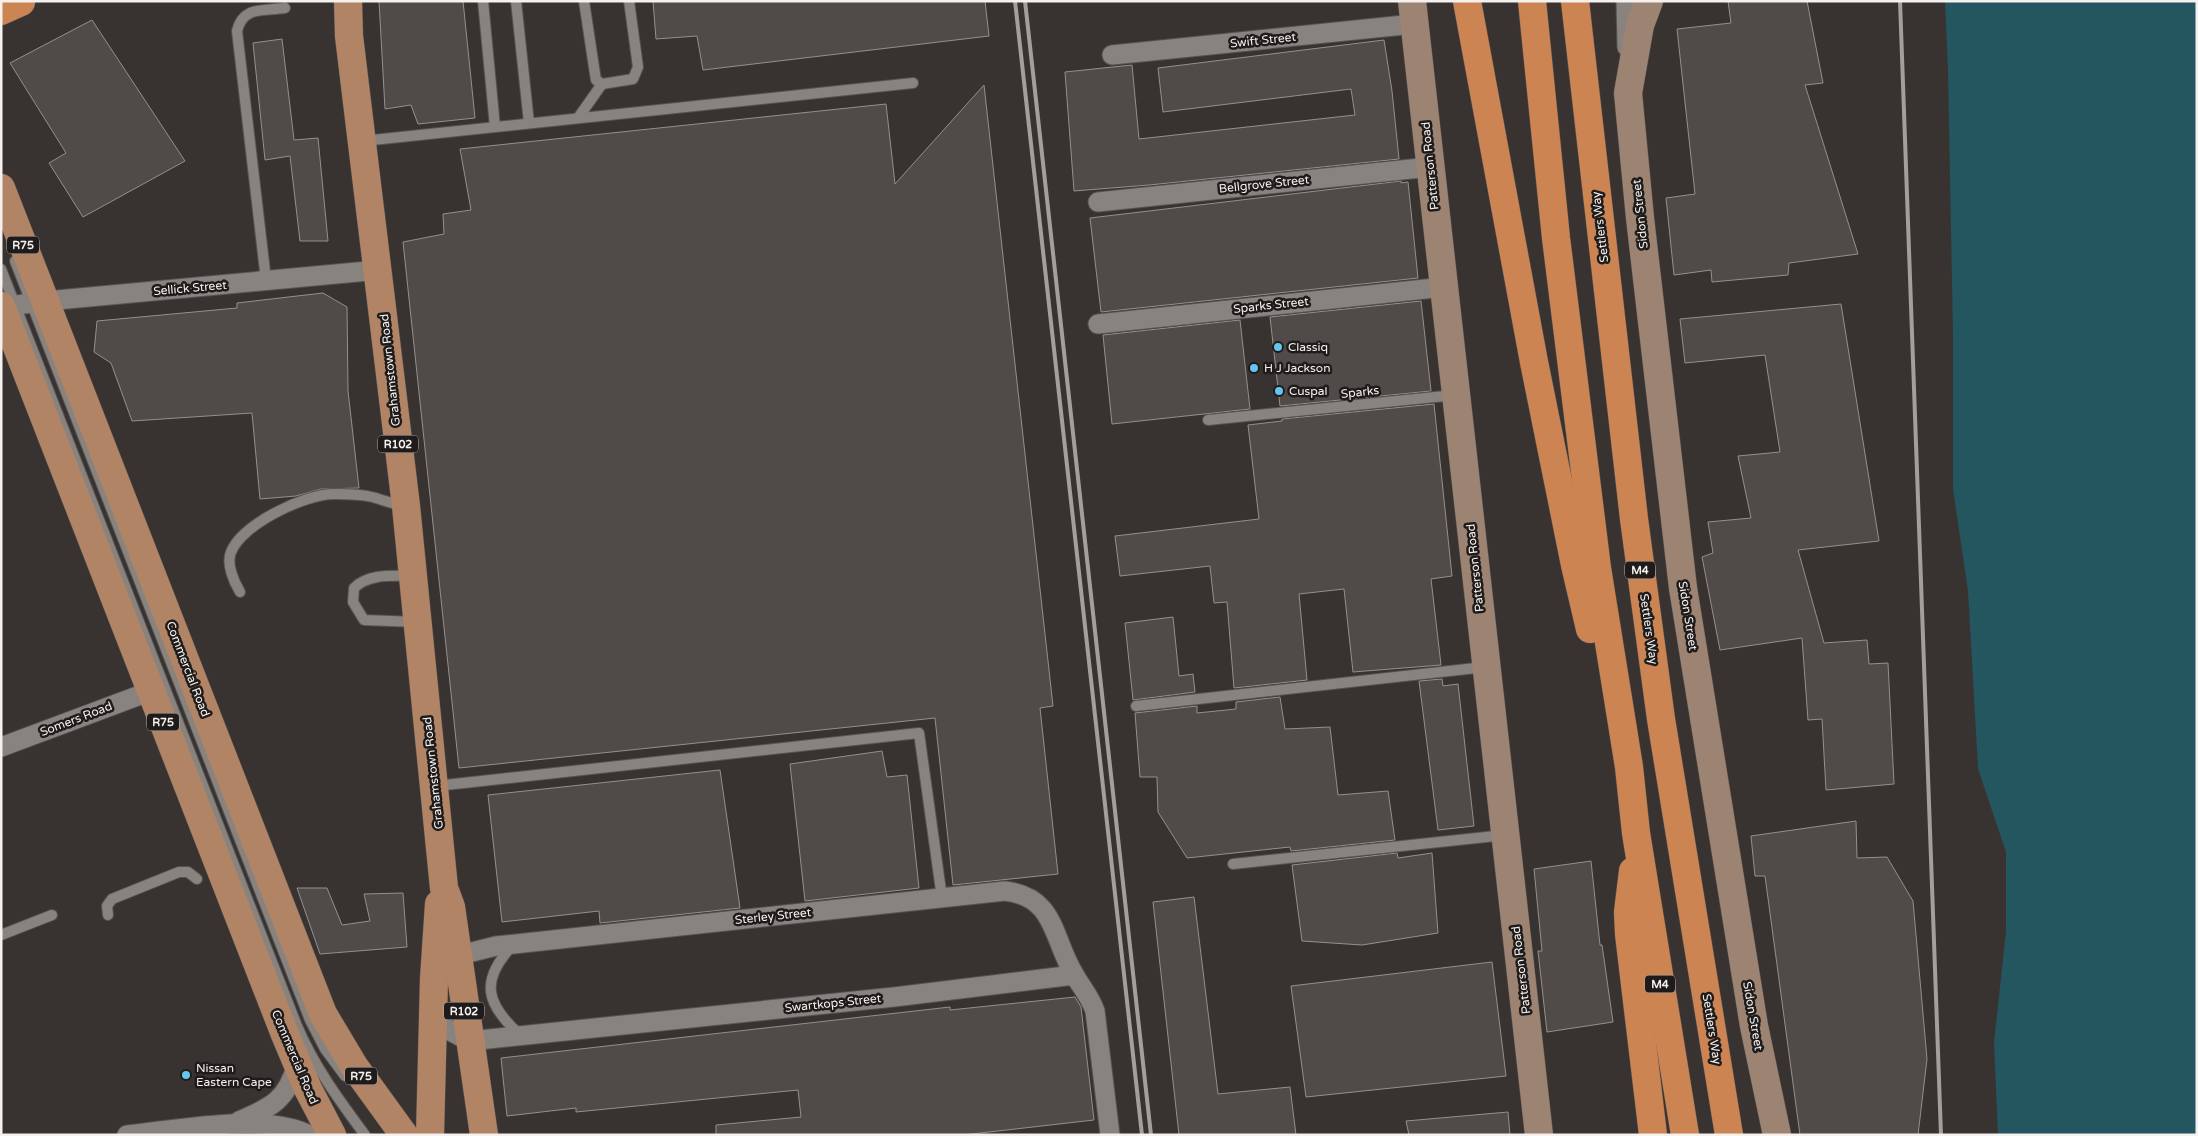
<svg xmlns="http://www.w3.org/2000/svg" width="2198" height="1136" font-family="'Varela Round',sans-serif">
	<style>
		.water { fill: #23565e }
		.building { fill: #504b48; stroke: #95908c }
		.lines { fill: none; stroke-linecap: round; stroke-linejoin: round }
		.lane-casing { stroke: #565350; stroke-width: 12 }
		.street-casing { stroke: #565350; stroke-width: 21 }
		.secondary-casing { stroke: #565350; stroke-width: 29 }
		.primary-casing { stroke: #565350; stroke-width: 29 }
		.highway-casing { stroke: #565350; stroke-width: 29 }
		.lane { stroke: #898380; stroke-width: 10 }
		.street { stroke: #898380; stroke-width: 19 }
		.secondary { stroke: #9d8372; stroke-width: 28 }
		.primary { stroke: #b18465; stroke-width: 28 }
		.highway { stroke: #cc8453; stroke-width: 28 }
		.rail { stroke: #a39f9d; stroke-width: 4 }
		.poi-dot { fill: #65c5ee; stroke: #1e1b1a; stroke-width: 2 }
		.labels { text-anchor: middle; dominant-baseline: central; stroke-width: 5; stroke-linejoin: round; paint-order: stroke }
		.shield { fill: #1e1b1a; stroke: #b4b1af; stroke-width: 1 }
		.shield-label { font-size: 11px; font-weight: bold; fill: #f4f1ef }
		.street-label { font-size: 12px; fill: #f4f1ef; stroke: #1e1b1a }
		.poi-label { font-size: 12px; fill: #f4f1ef; stroke: #1e1b1a; text-anchor: start }
	</style>
	<rect width="100%" height="100%" fill="#383331"/>
	<polygon class="water" points="1945,1 2197,1 2197,1135 1998,1135 1994,1043 2006,931 2006,852 1978,769 1968,591 1953,489 1953,335 1948,71"/>
	<g class="building">
		<polygon points="379,1 463,1 475,118 418,124 411,105 385,109"/>
		<polygon points="653,1 985,1 989,36 703,70 697,36 656,39"/>
		<polygon points="1728,1 1807,1 1823,83 1805,85 1858,254 1789,263 1788,275 1712,282 1711,270 1674,275 1666,198 1695,194 1677,29 1731,23"/>
		<polygon points="92,20 185,161 83,217 49,163 66,153 10,63"/>
		<polygon points="282,39 294,140 318,138 328,241 300,241 290,156 265,160 253,43"/>
		<polygon points="1384,40 1392,91 1399,159 1149,185 1074,191 1065,72 1132,65 1139,139 1355,115 1351,89 1163,112 1158,68"/>
		<polygon points="984,85 1053,706 1040,708 1058,874 953,885 935,718 459,768 403,242 444,234 443,214 471,210 460,149 886,104 895,184"/>
		<polygon points="1401,181 1401,183 1408,182 1418,278 1101,312 1090,218"/>
		<polygon points="323,293 347,307 348,391 359,488 321,489 296,496 260,499 252,413 132,421 111,363 94,352 97,321 237,308 237,303"/>
		<polygon points="1421,301 1431,391 1280,406 1270,317"/>
		<polygon points="1841,304 1879,541 1798,550 1824,643 1867,640 1869,664 1888,663 1894,784 1826,790 1822,719 1808,720 1802,638 1720,650 1702,557 1713,553 1708,522 1751,518 1738,456 1780,452 1765,355 1685,363 1680,319"/>
		<polygon points="1240,320 1250,409 1112,424 1103,335"/>
		<polygon points="1434,404 1452,576 1431,579 1441,665 1353,672 1344,589 1299,594 1307,680 1234,688 1227,602 1214,603 1210,566 1120,576 1115,536 1259,519 1248,425 1282,421 1282,419"/>
		<polygon points="1173,617 1179,676 1193,674 1195,692 1133,700 1125,623"/>
		<polygon points="1442,679 1443,686 1458,684 1474,826 1438,830 1419,681"/>
		<polygon points="1280,697 1285,729 1330,727 1338,795 1388,791 1395,840 1291,851 1290,847 1187,858 1158,812 1157,777 1140,777 1135,713 1197,706 1197,713 1236,709 1236,702"/>
		<polygon points="882,751 887,777 907,775 919,888 805,901 790,764"/>
		<polygon points="720,770 740,908 600,923 599,911 502,922 488,795"/>
		<polygon points="1856,821 1857,858 1887,857 1913,901 1927,1059 1918,1135 1800,1135 1765,876 1755,876 1751,836"/>
		<polygon points="1397,853 1398,858 1432,853 1438,933 1362,945 1302,941 1292,865"/>
		<polygon points="1591,861 1600,945 1602,945 1613,1022 1547,1032 1538,951 1542,951 1534,869"/>
		<polygon points="297,888 327,888 342,925 370,921 364,894 403,893 407,947 320,954"/>
		<polygon points="1194,897 1218,1094 1290,1087 1296,1135 1179,1135 1153,902"/>
		<polygon points="1492,962 1506,1076 1306,1097 1291,986"/>
		<polygon points="1075,997 1081,1007 1094,1120 963,1135 716,1135 716,1125 801,1117 798,1090 576,1112 576,1108 507,1116 501,1058 950,1007 950,1010"/>
		<polygon points="1508,1112 1510,1135 1409,1135 1406,1121"/>
	</g>
	<g class="lines">
		<g class="lane-casing">
			<g id="lane">
				<polyline points="483,1 495,127"/>
				<polyline points="516,1 529,123"/>
				<polyline points="584,1 595,74 596,80 602,84 633,79 638,67 629,1"/>
				<polyline points="578,118 602,84"/>
				<polyline points="363,141 913,83"/>
				<polyline points="15,261 310,1020 325,1049 345,1076"/>
				<path d="M1 269 297 1026C314 1066 339 1100 365 1135"/>
				<path d="M266 280 237 31C243 6 263 11 285 8"/>
				<polyline points="1208,420 1455,395"/>
				<path d="M413 576C393 576 369 573 354 588L353 602 364 620 417 622"/>
				<path d="M240 592C234 582 226 564 231 552 242 524 305 494 334 494 346 494 360 494 372 497 383 500 393 504 405 506"/>
				<polyline points="1136,706 1485,667"/>
				<polyline points="436,786 919,733 942,898"/>
				<polyline points="1233,864 1505,835"/>
				<polyline points="108,915 107,906 112,899 179,872 188,872 197,879"/>
				<polyline points="1,935 52,915"/>
				<path d="M513 945C479 981 486 1004 520 1035"/>
			</g>
		</g>
		<g class="street-casing">
			<g id="street">
				<polyline points="1626,1 1627,47"/>
				<polyline points="1112,55 1414,24"/>
				<polyline points="1098,202 1430,167"/>
				<polyline points="2,307 46,301 379,270"/>
				<polyline points="1098,324 1444,287"/>
				<polyline points="1,747 151,691"/>
				<path d="M450 965 468 953 496 946 1005 891C1056 897 1052 938 1074 974 1081 987 1090 996 1095 1011L1110 1135"/>
				<polyline points="434,1018 450,1031 469,1041 894,997 1074,975"/>
				<path d="M239 1121C272 1107 287 1100 297 1064"/>
				<path d="M127 1135C175 1130 267 1112 309 1135"/>
			</g>
		</g>
		<g class="secondary-casing">
			<g id="secondary">
				<polyline points="1412,1 1539,1135"/>
				<polyline points="1649,1 1640,25 1628,93 1640,218 1683,588 1754,1026 1777,1135"/>
			</g>
		</g>
		<g class="primary-casing">
			<g id="primary">
				<polyline points="348,1 349,36 406,506 444,888 451,907 484,1135"/>
				<polyline points="1,188 323,1014 354,1066 404,1135"/>
				<polyline points="1,306 284,1032 308,1089 332,1135"/>
				<polyline points="430,1135 434,979 439,904"/>
			</g>
		</g>
		<g class="highway-casing">
			<g id="highway">
				<polyline points="1467,1 1534,362 1575,565 1590,629"/>
				<polyline points="1532,1 1556,238 1597,568 1629,767 1636,833 1685,1135"/>
				<polyline points="1575,1 1634,519 1661,719 1729,1135"/>
				<polyline points="1,11 21,2"/>
				<polyline points="1633,871 1628,912 1629,934 1653,1135"/>
			</g>
		</g>
		<use href="#lane" class="lane"/>
		<use href="#street" class="street"/>
		<use href="#secondary" class="secondary"/>
		<use href="#primary" class="primary"/>
		<use href="#highway" class="highway"/>
		<g class="rail">
			<polyline points="1015,1 1142,1135"/>
			<polyline points="1025,1 1151,1135"/>
			<polyline points="1900,1 1941,1135"/>
		</g>
	</g>
	<g class="poi-dot">
		<circle cx="1278" cy="347" r="5"/>
		<circle cx="1254" cy="368" r="5"/>
		<circle cx="1279" cy="391" r="5"/>
		<circle cx="186" cy="1075" r="5"/>
	</g>
	<g class="labels">
		<g class="shield">
			<rect x="7" y="236.5" width="32" height="17" rx="4"/>
			<rect x="378" y="435.5" width="40" height="17" rx="4"/>
			<rect x="1625" y="561.5" width="30" height="17" rx="4"/>
			<rect x="147" y="713.5" width="32" height="17" rx="4"/>
			<rect x="1645" y="975.5" width="30" height="17" rx="4"/>
			<rect x="444" y="1002.5" width="40" height="17" rx="4"/>
			<rect x="345" y="1067.5" width="32" height="17" rx="4"/>
		</g>
		<g class="shield-label">
			<text x="23" y="245">R75</text>
			<text x="398" y="444">R102</text>
			<text x="1640" y="570">M4</text>
			<text x="163" y="722">R75</text>
			<text x="1660" y="984">M4</text>
			<text x="464" y="1011">R102</text>
			<text x="361" y="1076">R75</text>
		</g>
		<g class="street-label">
			<text transform="translate(1263 40) rotate(-6)">Swift Street</text>
			<text transform="translate(1430 166) rotate(-96)">Patterson Road</text>
			<text transform="translate(1264 184) rotate(-6)">Bellgrove Street</text>
			<text transform="translate(1640 214) rotate(-96)">Sidon Street</text>
			<text transform="translate(1600 227) rotate(-97)">Settlers Way</text>
			<text transform="translate(190 288) rotate(-5)">Sellick Street</text>
			<text transform="translate(1271 305) rotate(-6)">Sparks Street</text>
			<text transform="translate(390 370) rotate(-96)">Grahamstown Road</text>
			<text transform="translate(1360 392) rotate(-6)">Sparks</text>
			<text transform="translate(1475 568) rotate(-96)">Patterson Road</text>
			<text transform="translate(1688 616) rotate(81)">Sidon Street</text>
			<text transform="translate(1649 629) rotate(82)">Settlers Way</text>
			<text transform="translate(188 669) rotate(69)">Commercial Road</text>
			<text transform="translate(76 719) rotate(-21)">Somers Road</text>
			<text transform="translate(433 773) rotate(-96)">Grahamstown Road</text>
			<text transform="translate(773 916) rotate(-6)">Sterley Street</text>
			<text transform="translate(1521 970) rotate(-97)">Patterson Road</text>
			<text transform="translate(833 1003) rotate(-6)">Swartkops Street</text>
			<text transform="translate(1753 1016) rotate(80)">Sidon Street</text>
			<text transform="translate(1712 1029) rotate(81)">Settlers Way</text>
			<text transform="translate(295 1057) rotate(67)">Commercial Road</text>
		</g>
		<g class="poi-label">
			<text x="1288" y="347">Classiq</text>
			<text x="1264" y="368">H J Jackson</text>
			<text x="1289" y="391">Cuspal</text>
			<text x="196" y="1068">Nissan<tspan x="196" dy="14">Eastern Cape</tspan></text>
		</g>
	</g>
	<rect width="2198" height="1136" fill="none" stroke="#f4f1ef" stroke-width="5"/>
</svg>
